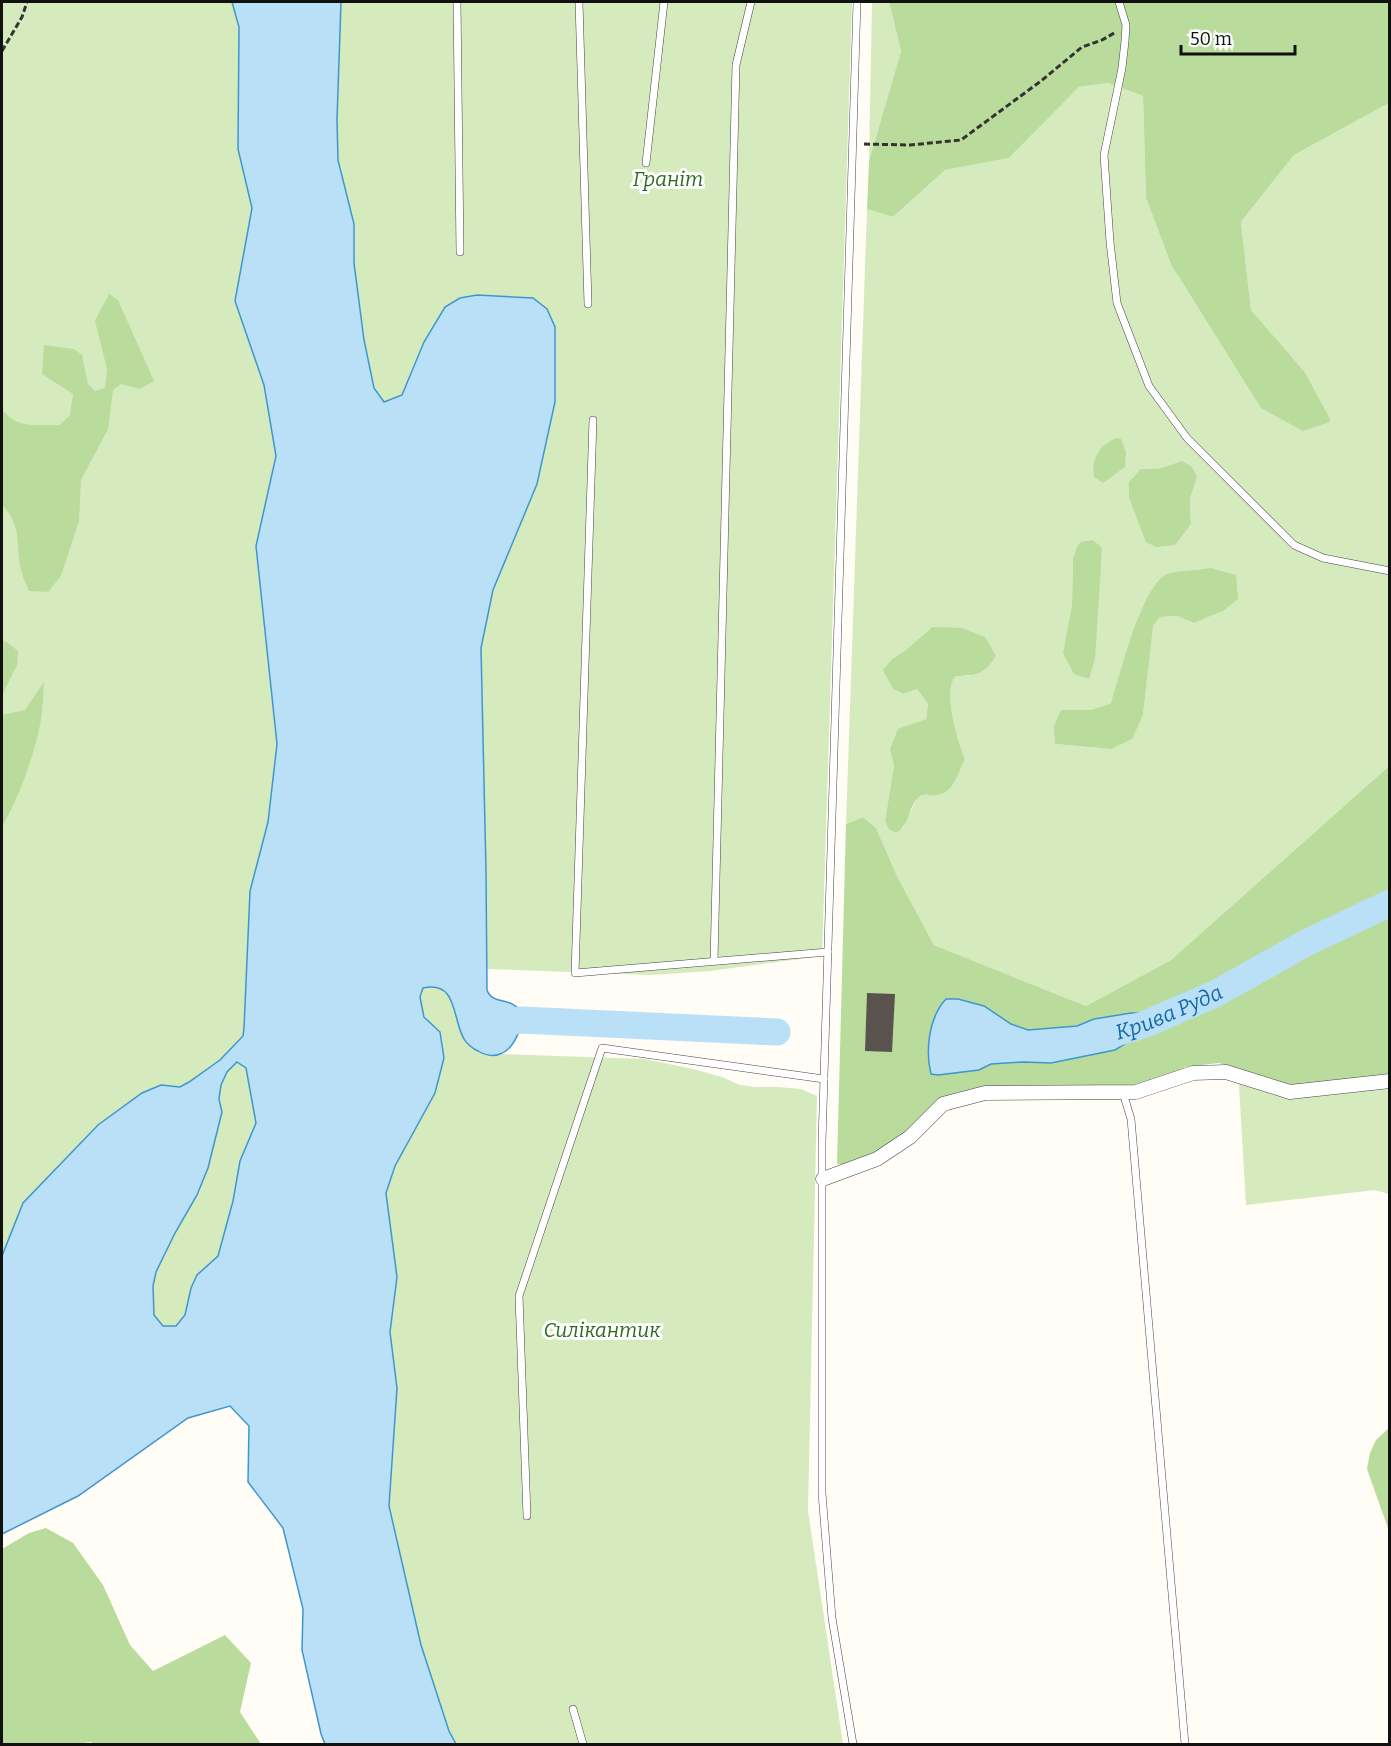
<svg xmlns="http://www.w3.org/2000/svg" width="1391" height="1746" font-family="Bitter,serif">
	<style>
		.green { fill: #d5ebbd; fill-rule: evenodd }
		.forest { fill: #b9dc9c }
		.water { fill: #b9e0f7; stroke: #3f96cf; stroke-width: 1.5; fill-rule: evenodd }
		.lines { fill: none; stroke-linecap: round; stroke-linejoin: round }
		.river { stroke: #b9e0f7; stroke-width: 27 }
		.building { fill: #5a524d }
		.lane-casing { stroke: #444; stroke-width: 8 }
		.street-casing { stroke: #444; stroke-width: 15 }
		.path { stroke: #333; stroke-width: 3; stroke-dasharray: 6 3; stroke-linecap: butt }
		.lane { stroke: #fff; stroke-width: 7 }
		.street { stroke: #fff; stroke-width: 14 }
		.labels { text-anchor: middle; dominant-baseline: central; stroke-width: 6; stroke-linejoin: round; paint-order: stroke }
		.park-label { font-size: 20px; font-style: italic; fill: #2f6b1f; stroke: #fff }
		.water-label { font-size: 21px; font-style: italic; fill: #1768a6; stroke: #fff }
	</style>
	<rect width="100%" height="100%" fill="#fffdf5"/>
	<g class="green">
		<polygon points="2,2 232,2 239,27 239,100 275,117 362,1184 2,1476"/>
		<polygon points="341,2 852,2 822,956 710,971 652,975 487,969 486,871 481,648 493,590 537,484 555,402 445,308 424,342 402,395 384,402 374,388 364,340 354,263 354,224 338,160 337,120"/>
		<polygon points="872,2 889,2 901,51 869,161"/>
		<path d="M1108 83 1143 96 1146 198 1172 267 1181 280 1304 371 1251 310 1241 222 1294 155 1389 103V766L1171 960 1086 1006 934 945 897 876 876 828 863 817 846 824 867 209 893 217 945 170 1009 158 1079 87ZM1162 468 1197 477 1190 499 1191 524 1141 469ZM1073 559 1095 659 1088 679 1063 653 1072 604ZM1141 610 1223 611 1194 623 1177 616 1160 617 1152 626 1143 715 1111 749 1055 744 1061 710H1091L1111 703ZM932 627 970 676H956C942 690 958 742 965 759L940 795H923L917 798 903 828 885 821 894 765 926 719 928 704 917 689 903 694 893 689 884 670 892 659 906 650Z"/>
		<path d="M433 986 443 990 453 1001 457 1019 494 1056 502 1054 645 1059 693 1069 722 1077 740 1085 755 1087H777L801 1089 817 1096 808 1511 843 1744H456L449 1731 421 1645 389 1506 397 1388 390 1332 397 1277 386 1193 440 1032C425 1018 416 1009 423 988Z"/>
		<polygon points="1238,1069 1368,1080 1389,1073 1389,1194 1375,1190 1246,1205"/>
	</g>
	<g class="forest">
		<polygon points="889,2 1389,2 1389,103 1294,155 1241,222 1251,310 1304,371 1330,419 1330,422 1303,431 1261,408 1181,280 1172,267 1146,198 1143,96 1108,83 1079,87 1009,158 945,170 893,217 867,209 869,161 901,51"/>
		<path d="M109 294 118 300 154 381 140 389 121 384 113 390 108 429 81 480 79 521 61 576 48 592 29 591C27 585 23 579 22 573 14 546 24 527 2 505V409C15 429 39 425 60 425L70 415 73 394 42 374 44 345 74 349 82 355 88 384 95 391 105 388 107 369 95 321Z"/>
		<path d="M1116 438 1121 439 1126 452 1125 467 1103 483 1094 477C1091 459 1099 445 1116 438Z"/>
		<polygon points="1182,461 1192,467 1197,477 1190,499 1191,524 1175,545 1156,547 1146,542 1129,498 1129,482 1141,469 1162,468"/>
		<polygon points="1093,540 1102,548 1095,659 1089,679 1074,674 1063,653 1072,604 1073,559 1077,547 1081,542"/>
		<path d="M1211 568 1236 575 1238 599 1223 611 1194 623 1177 616 1160 617 1153 626 1143 715 1132 739 1111 749 1055 744 1054 726 1061 710H1091L1111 703C1121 673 1140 591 1165 575 1171 571 1202 570 1211 568Z"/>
		<path d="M932 627 962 628 985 637 996 656C985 673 977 676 956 676 942 690 958 742 965 759 958 772 954 793 937 795 931 796 924 793 919 797 908 806 911 824 896 833L889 829 885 821 894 765 890 749 898 729 926 719 928 704 917 689 903 694 893 689 883 670 892 659 906 650Z"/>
		<polygon points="2,641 7,642 18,651 17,665 2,695"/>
		<path d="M44 682C43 696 43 711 40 725 33 759 19 797 2 827V715L25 710Z"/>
		<polygon points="1389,766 1389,1073 1368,1080 1306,1088 1282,1084 1219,1063 1185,1067 1148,1090 981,1096 949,1108 853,1166 837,1164 846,824 863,817 876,828 897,876 934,945 1086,1006 1171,960"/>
		<polygon points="1389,1428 1389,1531 1367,1469 1370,1453 1376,1440"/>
		<polygon points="46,1528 73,1543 103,1585 130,1645 153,1671 225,1635 251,1663 240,1712 261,1744 93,1744 91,1742 76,1744 2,1744 2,1549 29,1533"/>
	</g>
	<g class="water">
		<path d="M232 2H341L337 120 338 160 354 224V263L364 340 374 388 384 402 402 395 424 342 445 307 460 298 477 295 533 298 547 309 555 327V402L537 484 493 590 481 648 486 871 487 990C492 1005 512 997 520 1011 526 1024 513 1050 500 1054 493 1057 484 1055 478 1051 473 1049 466 1043 464 1039 452 1019 458 980 423 988L420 997 424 1017 440 1032 444 1058 435 1093 395 1166 386 1193 397 1277 390 1332 397 1388 389 1506 421 1645 449 1731 456 1744H325L321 1734 302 1650 303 1609 283 1528 248 1482 249 1426 230 1406 188 1418 78 1496 2 1534V1256L23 1203 98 1125 142 1093 161 1085 180 1087 189 1082 220 1060 243 1036 244 1028 250 891 268 822 277 744 256 546 276 456 264 385 235 301 252 208 238 149 239 27ZM237 1062 246 1068 256 1123 240 1161 233 1201 218 1256 197 1275 191 1288 185 1315 176 1326H163L154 1315 153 1286 156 1272 175 1233 197 1195 208 1168 222 1112 219 1099 221 1085 227 1072Z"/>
		<path d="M946 999H958L984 1006 1011 1024 1028 1030 1077 1026 1094 1019 1131 1013H1138L1143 1017V1025L1138 1036 1115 1050 1051 1063 1024 1062 991 1064 979 1070 938 1075 931 1074C925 1050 929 1017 946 999Z"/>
	</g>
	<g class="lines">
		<g class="river">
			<polyline points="514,1021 522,1020 777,1032"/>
			<path id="s1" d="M1109 1035 1143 1025 1215 994 1306 943 1390 903"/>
		</g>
	</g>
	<polygon class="building" points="867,993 895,994 892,1052 865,1051"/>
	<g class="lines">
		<g class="lane-casing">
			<g id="lane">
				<polyline points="457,2 460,252"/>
				<polyline points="579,2 588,304"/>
				<polyline points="1119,2 1126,25 1125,41 1122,68 1104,155 1110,242 1117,303 1149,386 1187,438 1294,545 1323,558 1390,571"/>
				<polyline points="646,163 664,2"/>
				<polyline points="593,420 575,973 828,952"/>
				<polyline points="714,961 736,65 751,2"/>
				<polyline points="1123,1093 1131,1119 1185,1744"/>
				<polyline points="527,1516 519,1296 602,1048 824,1079"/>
				<polyline points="573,1709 583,1744"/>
				<polyline points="853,1744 832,1618 822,1493 822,1142 857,2"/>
			</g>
		</g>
		<g class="street-casing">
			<polyline id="street" points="823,1179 877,1159 910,1137 943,1104 985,1093 1136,1092 1193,1073 1226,1072 1290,1092 1390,1081"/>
		</g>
		<g class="path">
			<polyline points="2,51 22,17 27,2"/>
			<polyline points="864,144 910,145 961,140 1041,81 1082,47 1102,40 1116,32"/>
		</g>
		<use href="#lane" class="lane"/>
		<use href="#street" class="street"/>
	</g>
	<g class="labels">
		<g class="park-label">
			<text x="668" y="179">Граніт</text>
			<text x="602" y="1330">Силікантик</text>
		</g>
		<g class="water-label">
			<text stroke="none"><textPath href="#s1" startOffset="64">Крива Руда</textPath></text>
		</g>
	</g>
	<rect width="1391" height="1746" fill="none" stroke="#111111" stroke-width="6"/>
	<path d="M1181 45v9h114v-9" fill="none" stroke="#111111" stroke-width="3"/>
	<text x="1190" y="45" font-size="18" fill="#111111" stroke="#ffffff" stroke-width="4.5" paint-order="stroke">50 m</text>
</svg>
